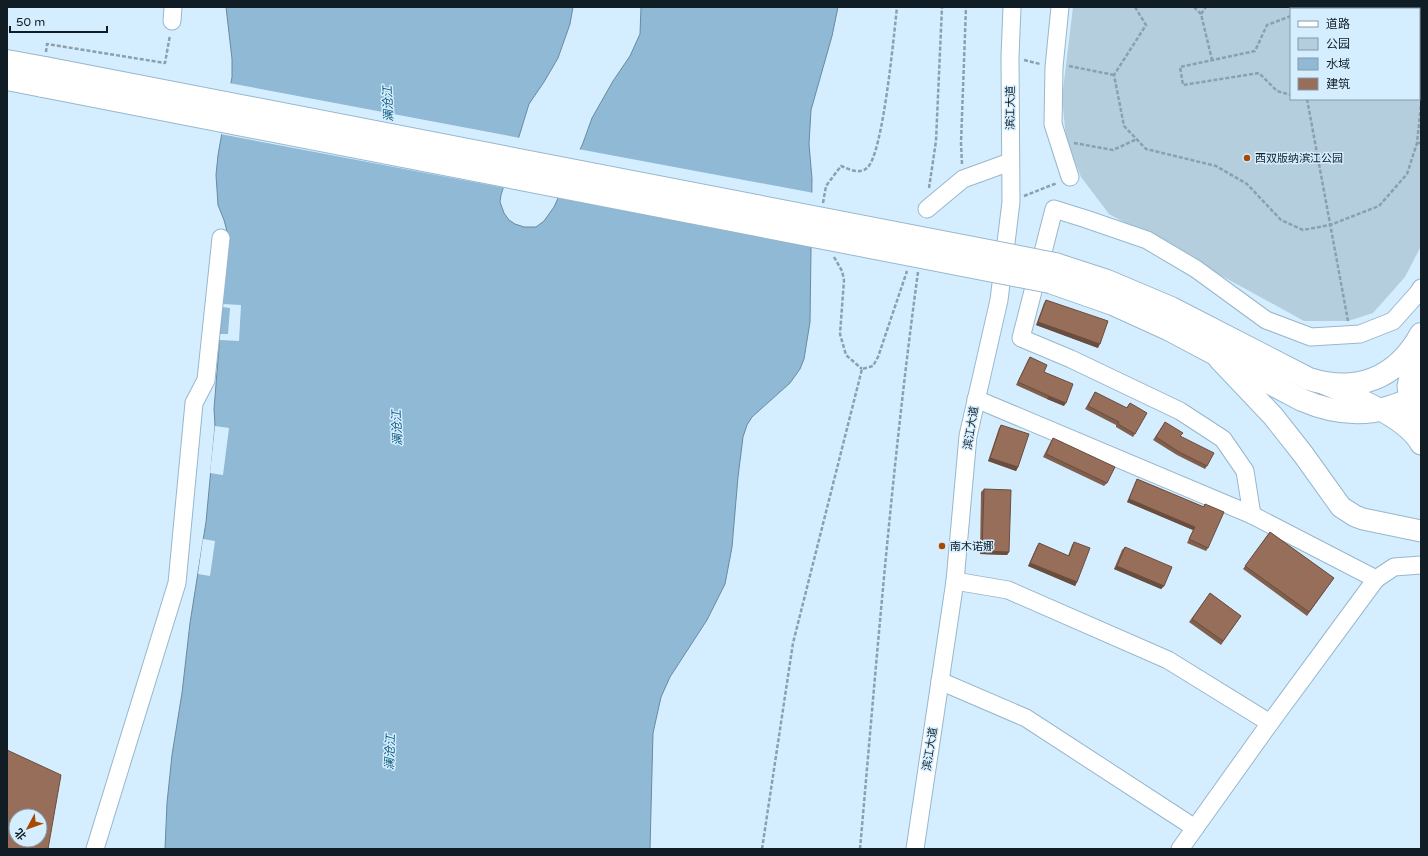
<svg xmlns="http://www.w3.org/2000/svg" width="1428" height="856" font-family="'Varela Round','Noto Sans SC',sans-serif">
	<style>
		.green { fill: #b4cede; fill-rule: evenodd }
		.water { fill: #8fb9d4; stroke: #698aa0 }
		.pier { fill: #d4eeff }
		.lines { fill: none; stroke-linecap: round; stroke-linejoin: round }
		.minor-casing { stroke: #98b7cc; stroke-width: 19 }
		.major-casing { stroke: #98b7cc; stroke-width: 23 }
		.highway-casing { stroke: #98b7cc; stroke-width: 24 }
		.path { stroke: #8ba0ae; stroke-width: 2.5; stroke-dasharray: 4 2; stroke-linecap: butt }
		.minor { stroke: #fff; stroke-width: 17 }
		.major { stroke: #fff; stroke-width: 21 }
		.highway { stroke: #fff; stroke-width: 22 }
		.highway-bridge-casing { stroke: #98b7cc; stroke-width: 24; stroke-linecap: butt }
		.highway-bridge { stroke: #fff; stroke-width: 22 }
		.wall { fill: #815f4d }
		.shaded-wall { fill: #694d3f }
		.building { fill: #966e5a; stroke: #694d3f; fill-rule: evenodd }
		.poi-dot { fill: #a94801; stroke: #d4eeff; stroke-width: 1.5 }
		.labels { text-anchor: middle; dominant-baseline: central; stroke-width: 3; stroke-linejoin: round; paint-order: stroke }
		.street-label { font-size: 11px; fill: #111d25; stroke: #d4eeff }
		.poi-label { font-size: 11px; fill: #111d25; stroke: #d4eeff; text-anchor: start }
		.water-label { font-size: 12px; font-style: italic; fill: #0d577c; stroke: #d4eeff }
	</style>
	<rect width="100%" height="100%" fill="#d4eeff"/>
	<path class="green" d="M1073 7H1421V246L1405 277 1373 313 1348 321H1304L1109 214 1081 177 1066 138 1062 98ZM1291 9H1419V99H1291Z"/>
	<polygon class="water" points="226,7 573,7 570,24 558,58 544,82 529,104 501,195 500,202 504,213 509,220 515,224 524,227 536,227 544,221 554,207 583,143 592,118 613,81 630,56 640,34 641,7 838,7 832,36 811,110 809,144 812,179 810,322 804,359 800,369 790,383 752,417 747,425 743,437 738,477 732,547 725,584 707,620 670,677 661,697 653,733 650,849 165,849 167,803 172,755 182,693 190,623 206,522 215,426 214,409 228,235 224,220 218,205 216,175 218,155 232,77 232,59"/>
	<g class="pier">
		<polygon points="229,83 520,138 505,188 220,134"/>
		<polygon points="578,149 814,193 813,246 556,197"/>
		<polygon points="222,304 241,305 239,341 220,340 220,334 228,334 230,308 222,307"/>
		<polygon points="215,426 229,428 223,475 210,473"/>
		<polygon points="203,539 215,541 210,576 198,574"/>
	</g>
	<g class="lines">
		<g class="minor-casing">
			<g id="minor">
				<polyline points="1060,7 1054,67 1053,124 1070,177"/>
				<polyline points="172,21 173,7"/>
				<polyline points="927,209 963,179 1010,162"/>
				<polyline points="976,399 1252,515 1376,579 1394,567 1421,565"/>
				<polyline points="1252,515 1245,471 1223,439 1180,411 1071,359 1021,338 1054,209 1086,219 1147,240 1196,269 1266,320 1311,337 1360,334 1393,321 1418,293 1421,288"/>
				<polyline points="955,581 1008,590 1168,660 1270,723"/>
				<polyline points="940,681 1026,718 1195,828"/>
				<polyline points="95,849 177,583 194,403 206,380 221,238"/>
				<polyline points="915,849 955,581 968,436 999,300 1011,202 1010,57 1012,7"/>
				<polyline points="1180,849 1270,723 1376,579"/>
			</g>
		</g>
		<g class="major-casing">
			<g id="major">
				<polyline points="1419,337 1408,386 1411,411 1421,440"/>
				<polyline points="1219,359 1273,416 1303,454 1341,507 1355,516 1363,519 1421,531"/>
				<path d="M1323 383C1351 396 1406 416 1421 444"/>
			</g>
		</g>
		<g class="highway-casing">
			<g id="highway">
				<polyline points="7,61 45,68"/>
				<polyline points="7,79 43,86"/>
				<path d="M1055 264 1107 281 1171 308 1309 379C1357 394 1397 378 1421 334"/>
				<path d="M1050 282 1113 304 1168 329 1302 400C1330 412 1360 417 1390 407 1396 405 1405 402 1410 398 1414 394 1417 390 1421 387"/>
			</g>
		</g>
		<g class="path">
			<polyline points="1135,7 1146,25 1114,75 1124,126 1146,149 1216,166 1247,184 1281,220 1303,230 1330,225 1379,206 1407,174 1417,143 1421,105"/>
			<polyline points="1194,7 1201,14 1212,60"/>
			<polyline points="1201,14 1206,7"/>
			<polyline points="1291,16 1267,25 1255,51 1180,67 1183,85 1259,73 1277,91 1291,95"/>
			<polyline points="1419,39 1421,39"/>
			<polyline points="46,52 47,44 165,63 170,35"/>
			<polyline points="1024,60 1040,64"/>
			<polyline points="1069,66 1114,75"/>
			<polyline points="1420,92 1421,98"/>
			<polyline points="1307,99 1348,321"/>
			<polyline points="1074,143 1113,150 1137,139"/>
			<polyline points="1417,143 1421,143"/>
			<polyline points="962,164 961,143 966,7"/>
			<polyline points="929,188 936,141 942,7"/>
			<polyline points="1024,196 1057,183"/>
			<path d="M823 203 826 186 841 166C849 169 859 175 867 168 883 155 894 34 897 7"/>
			<polyline points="834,257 842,271 844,280 840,334 846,355 862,369"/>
			<polyline points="762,849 793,643 862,369 873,366 878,357 907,271"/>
			<path d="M860 849C877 656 892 464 918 272"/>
		</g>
		<use href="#minor" class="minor"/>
		<use href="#major" class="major"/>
		<use href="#highway" class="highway"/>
		<g class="highway-bridge-casing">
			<g id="highway-bridge">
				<polyline points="45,68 1055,264"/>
				<polyline points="43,86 1050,282"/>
			</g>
		</g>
		<use href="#highway-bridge" class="highway-bridge"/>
	</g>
	<g class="wall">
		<polygon points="1046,300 1098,348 1036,325 1044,303"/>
		<polygon points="1030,357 1044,372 1064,406 1047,399 1016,385 1028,360"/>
		<polygon points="1095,392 1126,408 1130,403 1135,434 1133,437 1116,427 1116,425 1085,409"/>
		<polygon points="1165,422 1180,436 1207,466 1205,469 1177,455 1153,440"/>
		<polygon points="1001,425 1018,467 1016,471 988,461 999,428"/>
		<polygon points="1053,438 1107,483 1104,486 1043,457 1051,441"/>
		<polygon points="1137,479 1203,507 1205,504 1208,548 1206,551 1187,543 1193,530 1127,502 1135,483"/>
		<polygon points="984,489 1009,552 1007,555 980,554 981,492"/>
		<polygon points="1270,532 1334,578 1307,616 1243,569"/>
		<polygon points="1074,542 1077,582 1075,586 1028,566 1037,546 1039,543 1068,556 1072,545"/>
		<polygon points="1125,547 1164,586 1161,589 1114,569 1122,550"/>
		<polygon points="1210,593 1241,616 1221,645 1189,622"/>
	</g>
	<g class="shaded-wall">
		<polygon points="1038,322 1100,344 1098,348 1036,325"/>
		<polygon points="1049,396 1066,403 1064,406 1047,399"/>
		<polygon points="990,458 1018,467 1016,471 988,461"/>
		<polygon points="1129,499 1195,527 1193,530 1127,502"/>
		<polygon points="982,551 1009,552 1007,555 980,554"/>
		<polygon points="1030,563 1077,582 1075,586 1028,566"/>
		<polygon points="1117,566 1164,586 1161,589 1114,569"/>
	</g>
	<g class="building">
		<polygon points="1046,300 1108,321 1100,344 1038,322"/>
		<polygon points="1030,357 1047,365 1044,372 1073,384 1066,403 1049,396 1018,382"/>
		<polygon points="1095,392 1127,408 1130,403 1147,413 1135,434 1118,424 1119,422 1088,406"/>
		<polygon points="1165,422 1183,433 1180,436 1214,453 1207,466 1179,452 1156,437"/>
		<polygon points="1001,425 1029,434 1018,467 990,458"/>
		<polygon points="1053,438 1115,467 1107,483 1046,454"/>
		<polygon points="1137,479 1204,507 1205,504 1224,512 1208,548 1189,539 1195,527 1129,499"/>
		<polygon points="984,489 1011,490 1009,552 982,551"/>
		<polygon points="1270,532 1334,578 1309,612 1245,566"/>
		<polygon points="1074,542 1090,548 1077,582 1030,563 1039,543 1069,556"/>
		<polygon points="1125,547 1172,567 1164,586 1117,566"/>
		<polygon points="1210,593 1241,616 1223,641 1192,619"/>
		<path d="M7 750 61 775 48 849H7ZM16 816H40V840H16Z"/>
	</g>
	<g class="poi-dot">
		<circle cx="1247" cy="158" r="4"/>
		<circle cx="942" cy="546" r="4"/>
	</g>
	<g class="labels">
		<g class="street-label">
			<text transform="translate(1010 108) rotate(-90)">滨江大道</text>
			<text transform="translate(971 428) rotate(-81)">滨江大道</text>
			<text transform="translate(930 749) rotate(-81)">滨江大道</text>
		</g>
		<g class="poi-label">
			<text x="1255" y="158">西双版纳滨江公园</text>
			<text x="950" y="546">南木诺娜</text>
		</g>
		<g class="water-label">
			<text transform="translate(388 104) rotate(-92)">澜沧江</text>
			<text transform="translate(397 428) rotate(-92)">澜沧江</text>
			<text transform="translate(390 752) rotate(-88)">澜沧江</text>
		</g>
	</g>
	<rect width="1428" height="856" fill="none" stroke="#111d25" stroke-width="16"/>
	<rect x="1290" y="8" width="130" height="92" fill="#d4eeff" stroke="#869aa8"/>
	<rect x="1298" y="21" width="20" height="6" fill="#ffffff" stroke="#869aa8"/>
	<text x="1326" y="28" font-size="12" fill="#111d25">道路</text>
	<rect x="1298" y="38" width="20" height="12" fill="#b4cede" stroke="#869aa8"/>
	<text x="1326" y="48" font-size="12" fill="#111d25">公园</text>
	<rect x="1298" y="58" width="20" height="12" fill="#8fb9d4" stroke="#869aa8"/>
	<text x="1326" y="68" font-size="12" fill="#111d25">水域</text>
	<rect x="1298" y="78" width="20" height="12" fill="#966e5a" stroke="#869aa8"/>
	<text x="1326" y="88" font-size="12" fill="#111d25">建筑</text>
	<g transform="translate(28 828) rotate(229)"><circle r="19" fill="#d4eeff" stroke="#869aa8"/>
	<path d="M0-3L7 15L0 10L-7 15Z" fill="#a94801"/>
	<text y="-6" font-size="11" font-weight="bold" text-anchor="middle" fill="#111d25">北</text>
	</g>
	<path d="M10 26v6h97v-6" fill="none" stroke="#111d25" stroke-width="2"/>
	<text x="16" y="26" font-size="12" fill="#111d25" stroke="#d4eeff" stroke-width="3" paint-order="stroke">50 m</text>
</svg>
